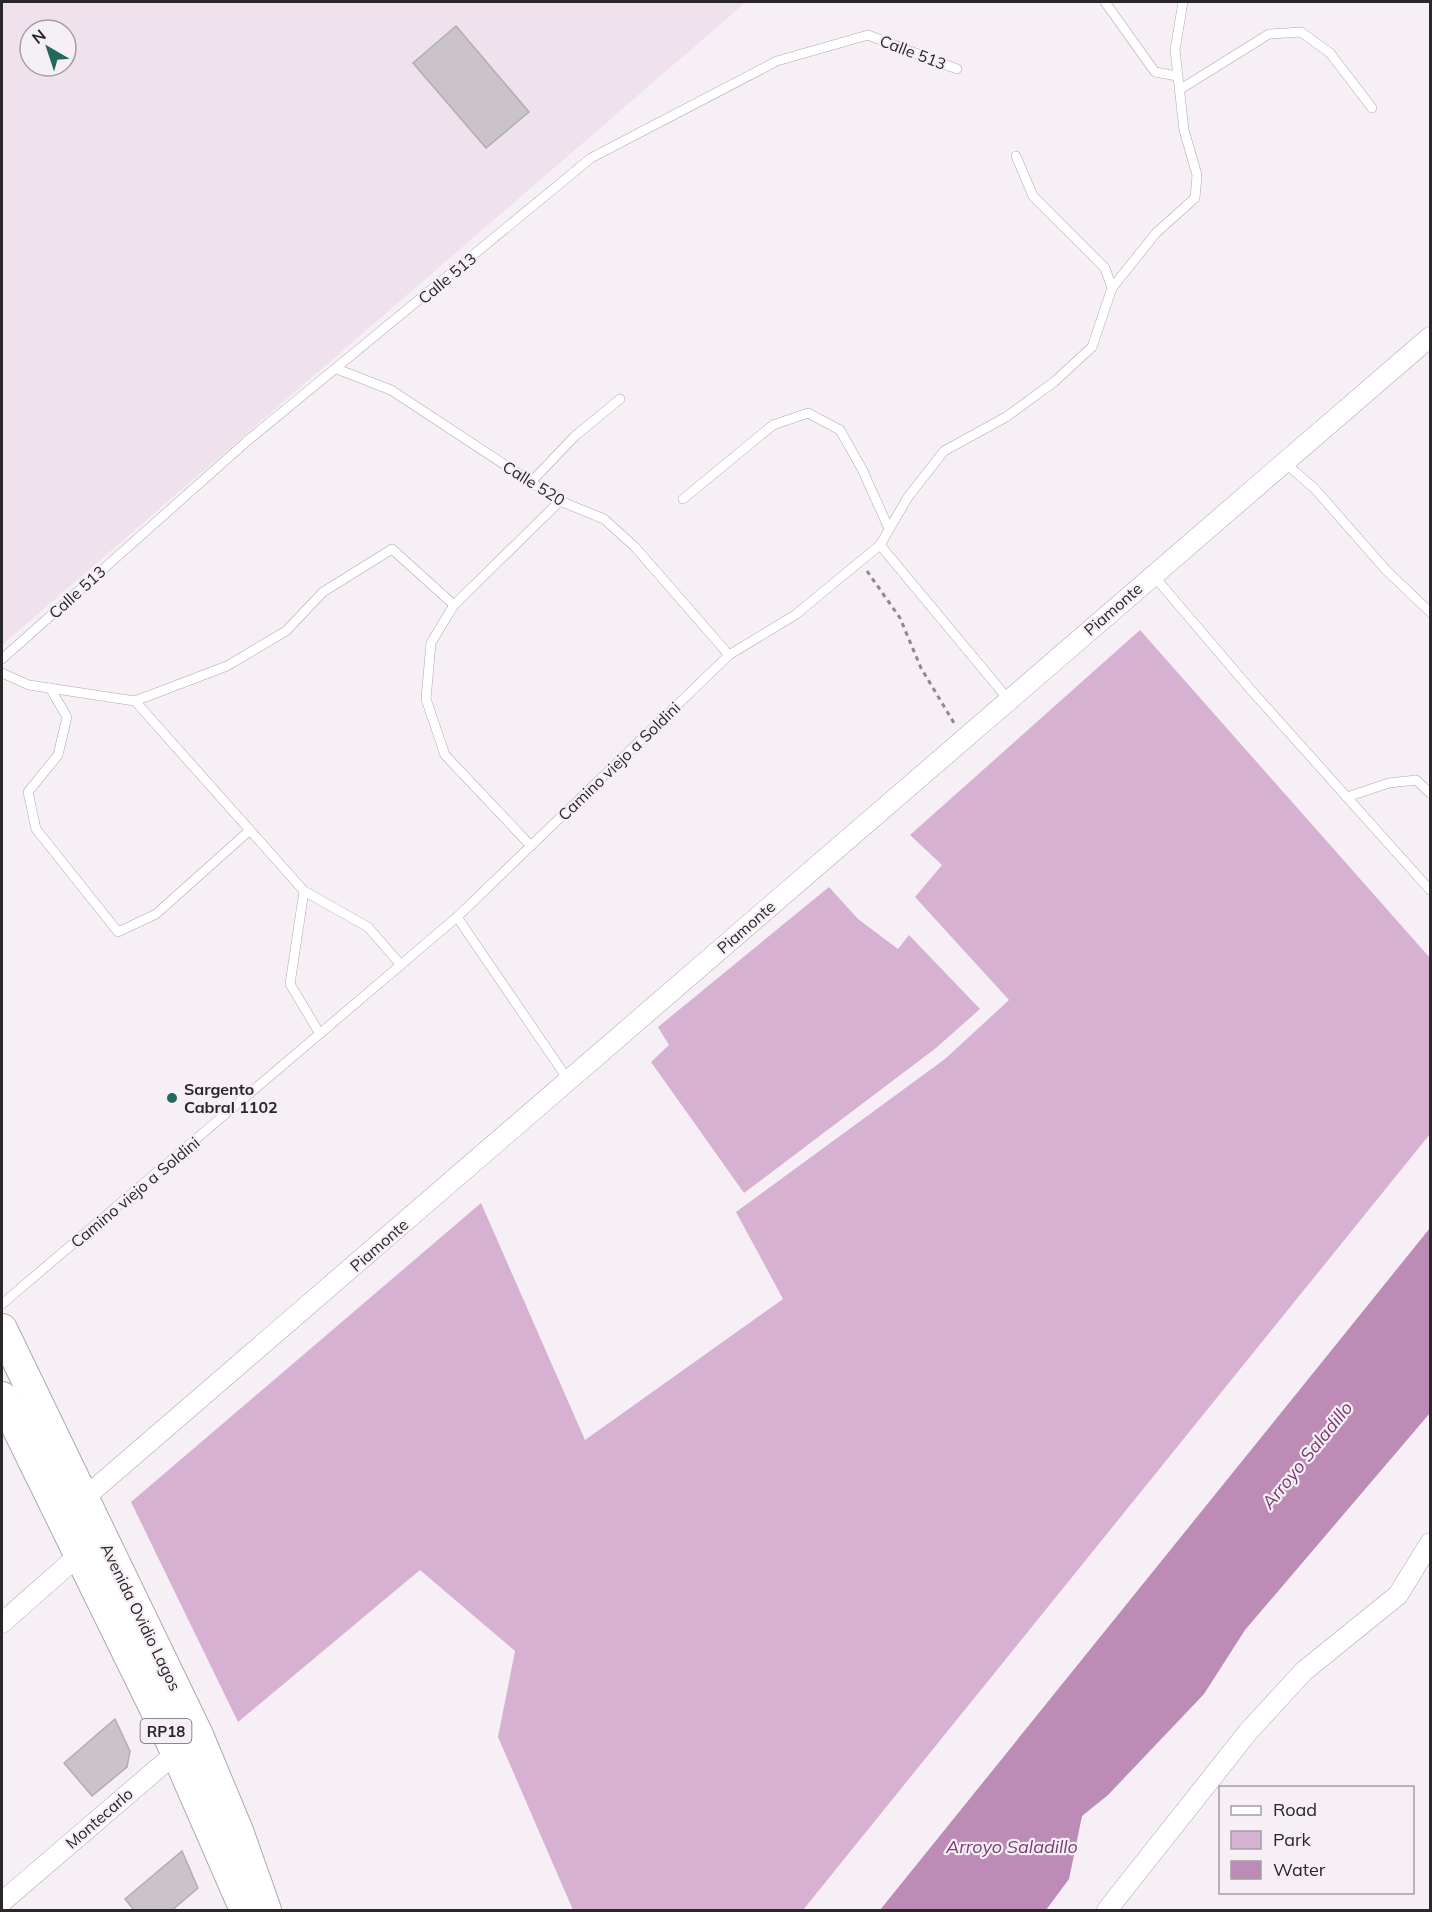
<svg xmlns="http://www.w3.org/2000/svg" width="1432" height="1912" font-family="Mulish,sans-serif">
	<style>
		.built { fill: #efe2ed; fill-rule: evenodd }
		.green { fill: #d7b1d2 }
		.water { fill: #bc8bb6 }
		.building { fill: #cac3c9; stroke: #b3adb2; stroke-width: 1.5 }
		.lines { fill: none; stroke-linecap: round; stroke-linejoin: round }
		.service-casing { stroke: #afa9ae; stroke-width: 10 }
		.minor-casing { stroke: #afa9ae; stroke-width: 21 }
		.primary-casing { stroke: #afa9ae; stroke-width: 32 }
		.path { stroke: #8d898d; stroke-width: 3; stroke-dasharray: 4.5 4.5; stroke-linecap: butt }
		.service { stroke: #fff; stroke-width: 9 }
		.minor { stroke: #fff; stroke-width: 20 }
		.primary { stroke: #fff; stroke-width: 30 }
		.poi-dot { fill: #22695d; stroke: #f6eff5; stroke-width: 2 }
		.labels { text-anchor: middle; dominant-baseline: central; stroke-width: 4.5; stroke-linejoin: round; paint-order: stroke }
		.shield { fill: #f6eff5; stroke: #666366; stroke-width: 1.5 }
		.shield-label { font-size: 15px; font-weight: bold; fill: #292729 }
		.street-label { font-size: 16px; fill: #292729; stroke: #f6eff5 }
		.poi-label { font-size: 16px; font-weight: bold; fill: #292729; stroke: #f6eff5; text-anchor: start }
		.water-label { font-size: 18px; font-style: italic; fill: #783b73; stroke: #f6eff5 }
	</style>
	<rect width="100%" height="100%" fill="#f6eff5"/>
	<path class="built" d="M2 2H746L2 645ZM30 30H66V66H30Z"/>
	<g class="green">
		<polygon points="1140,630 1430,958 1430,1134 803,1910 573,1910 498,1737 515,1651 420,1570 238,1722 131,1502 481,1203 585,1440 783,1299 736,1212 945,1059 1009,1000 915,897 942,865 910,835"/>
		<polygon points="829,887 858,919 898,949 909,935 980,1009 936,1048 744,1193 651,1062 669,1045 658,1027"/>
	</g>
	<polygon class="water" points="1430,1228 1430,1413 1245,1630 1204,1694 1108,1795 1082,1816 1069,1879 1046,1910 880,1910"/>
	<g class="building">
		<polygon points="456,26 529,112 486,148 413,63"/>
		<polygon points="115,1719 130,1751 127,1767 92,1796 64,1763"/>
		<polygon points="182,1851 198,1888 171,1911 135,1911 125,1899"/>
	</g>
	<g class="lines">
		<g class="service-casing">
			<g id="service">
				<polyline points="1105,2 1155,72 1177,76"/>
				<polyline points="1179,90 1269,34 1301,32 1330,53 1372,108"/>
				<polyline points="1016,156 1033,196 1105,268 1112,288"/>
				<polyline points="337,369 391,390 560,501 604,519 635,547 729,655"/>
				<polyline points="1284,462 1315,489 1386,570 1430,612"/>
				<polyline points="532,481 575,436 620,399"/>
				<polyline points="683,499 773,425 808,413 840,430 863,471 889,529"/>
				<polyline points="880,545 1008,699"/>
				<polyline points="1153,575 1251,690 1430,890"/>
				<polyline points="2,659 246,442 591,158 777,61 868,35 957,69"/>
				<polyline points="2,673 29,685 135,701 304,891 290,984 320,1034"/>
				<polyline points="50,688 67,717 58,755 28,792 36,829 118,932 156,914 250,830"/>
				<polyline points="135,701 227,666 286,631 323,592 392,549 454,605"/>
				<polyline points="1347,797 1389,783 1416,780 1430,793"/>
				<polyline points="531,846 445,755 426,699 431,643 454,605 560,501"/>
				<polyline points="304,891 368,927 401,965"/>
				<polyline points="457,917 569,1081"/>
				<polyline points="2,1304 457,917 729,655 795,615 880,545 908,497 944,451 1006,417 1054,382 1092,347 1112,288 1156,233 1195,198 1197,175 1184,130 1175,50 1183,2"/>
			</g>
		</g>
		<g class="minor-casing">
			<g id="minor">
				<polyline points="75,1506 1430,337"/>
				<polyline points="2,1623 88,1547"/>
				<polyline points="2,1902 184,1746"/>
				<polyline points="1107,1910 1248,1732 1304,1671 1398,1595 1430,1543"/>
			</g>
		</g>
		<g class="primary-casing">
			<g id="primary">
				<polyline points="2,1329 198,1735 238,1831 266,1910"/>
				<polyline points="2,1397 176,1752 245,1910"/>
			</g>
		</g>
		<polyline class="path" points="867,571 900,618 921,668 954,723"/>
		<use href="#service" class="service"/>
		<use href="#minor" class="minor"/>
		<use href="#primary" class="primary"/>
	</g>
	<circle class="poi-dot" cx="172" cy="1098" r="6"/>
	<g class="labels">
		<rect class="shield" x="140.5" y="1719" width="51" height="24" rx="4.5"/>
		<g class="shield-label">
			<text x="166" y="1731">RP18</text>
		</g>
		<g class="street-label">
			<text transform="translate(913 52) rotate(21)">Calle 513</text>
			<text transform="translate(447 278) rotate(-40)">Calle 513</text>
			<text transform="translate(534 483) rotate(32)">Calle 520</text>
			<text transform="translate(77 592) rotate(-42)">Calle 513</text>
			<text transform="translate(1113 609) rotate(-41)">Piamonte</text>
			<text transform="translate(619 761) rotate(-44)">Camino viejo a Soldini</text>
			<text transform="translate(746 927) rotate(-41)">Piamonte</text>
			<text transform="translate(135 1192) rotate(-40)">Camino viejo a Soldini</text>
			<text transform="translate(379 1245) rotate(-41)">Piamonte</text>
			<text transform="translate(141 1617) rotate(64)">Avenida Ovidio Lagos</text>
			<text transform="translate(99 1818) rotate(-41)">Montecarlo</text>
		</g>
		<g class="poi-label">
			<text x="184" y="1089">Sargento<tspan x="184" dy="18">Cabral 1102</tspan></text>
		</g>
		<g class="water-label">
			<text transform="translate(1307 1455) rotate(-51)">Arroyo Saladillo</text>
			<text x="1012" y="1846">Arroyo Saladillo</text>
		</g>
	</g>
	<rect width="1432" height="1912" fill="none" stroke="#292729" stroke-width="6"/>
	<rect x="1219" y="1786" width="195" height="108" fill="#f6eff5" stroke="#a49fa3" stroke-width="1.5"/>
	<rect x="1231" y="1806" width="30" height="9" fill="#ffffff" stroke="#a49fa3" stroke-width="1.5"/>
	<text x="1273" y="1816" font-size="18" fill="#292729">Road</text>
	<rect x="1231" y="1831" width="30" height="18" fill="#d7b1d2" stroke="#a49fa3" stroke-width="1.5"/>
	<text x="1273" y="1846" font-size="18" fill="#292729">Park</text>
	<rect x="1231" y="1861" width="30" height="18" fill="#bc8bb6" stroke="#a49fa3" stroke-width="1.5"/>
	<text x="1273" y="1876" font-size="18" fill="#292729">Water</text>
	<g transform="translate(48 48) rotate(321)"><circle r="28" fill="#f6eff5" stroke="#a49fa3" stroke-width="1.5"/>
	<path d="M0-4.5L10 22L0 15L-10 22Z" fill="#22695d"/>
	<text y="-9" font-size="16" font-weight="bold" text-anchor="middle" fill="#292729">N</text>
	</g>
</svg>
